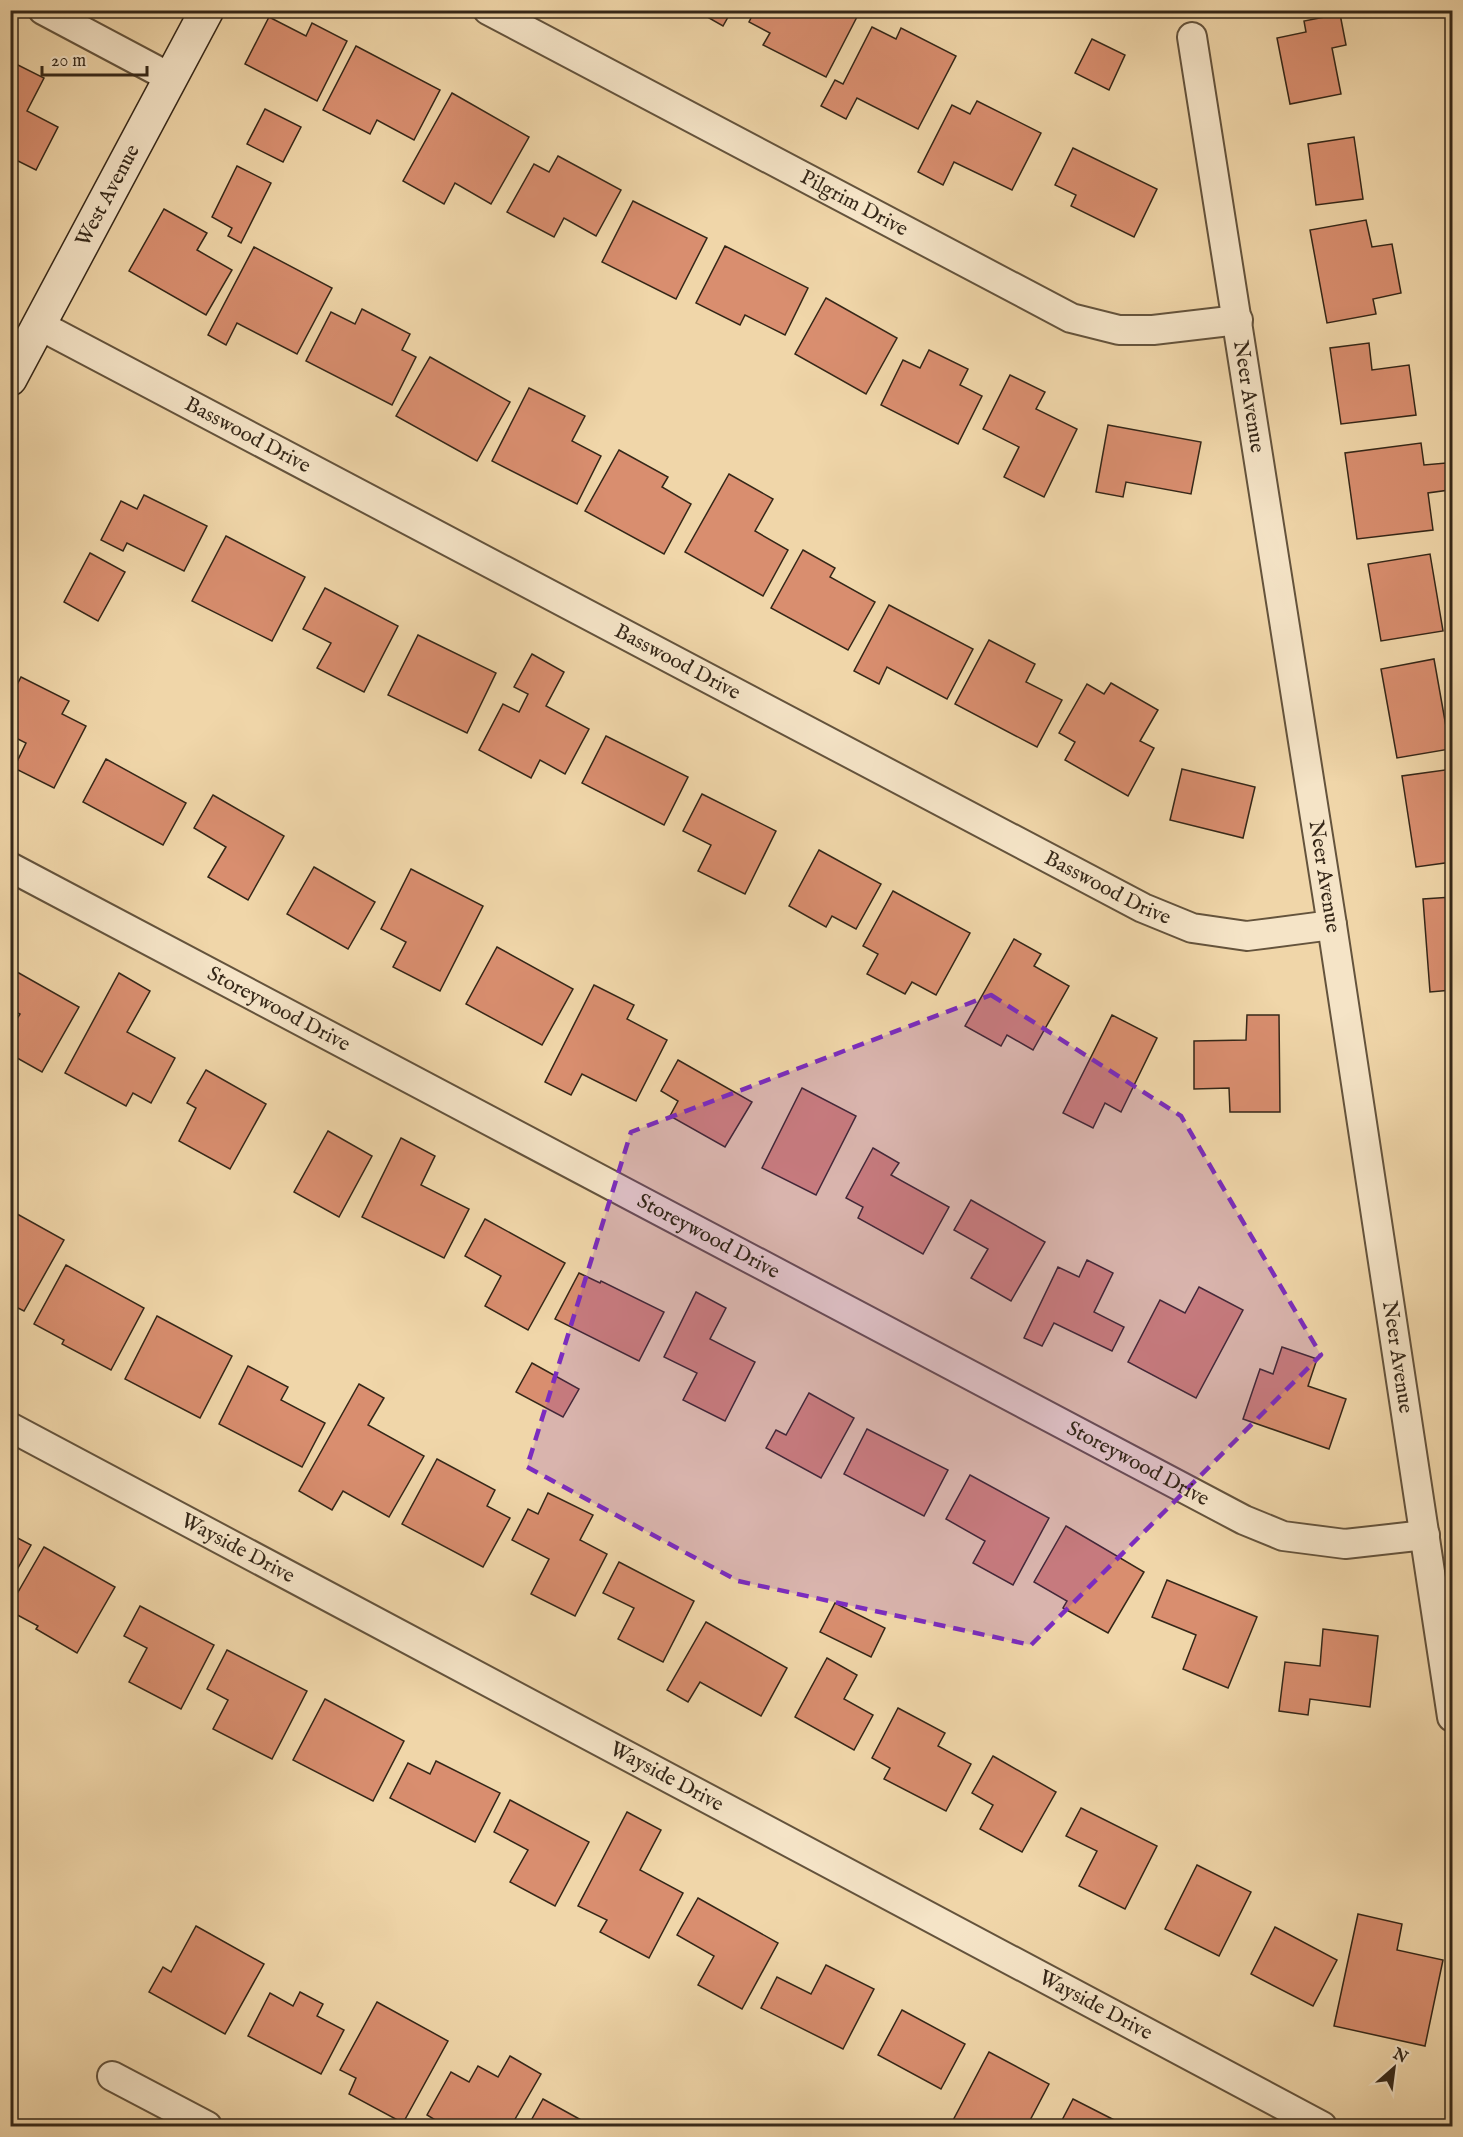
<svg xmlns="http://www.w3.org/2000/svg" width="1463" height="2137" font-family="'IM FELL English',serif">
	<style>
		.building { fill: #d98e6f; stroke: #352718; stroke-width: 1.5 }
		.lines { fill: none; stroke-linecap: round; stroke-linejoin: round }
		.street-casing { stroke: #64533c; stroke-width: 32 }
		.secondary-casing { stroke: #352718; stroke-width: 36 }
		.street { stroke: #f5e4c7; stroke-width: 28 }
		.secondary { stroke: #f5e4c7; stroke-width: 33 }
		.marked { fill: #7b2cbf; fill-opacity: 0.2; stroke: #7b2cbf; stroke-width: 4.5; stroke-dasharray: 12 8; stroke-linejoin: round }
		.labels { text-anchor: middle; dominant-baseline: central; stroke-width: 6; stroke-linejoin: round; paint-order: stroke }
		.street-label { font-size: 21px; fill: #352718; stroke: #f5e4c7 }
	</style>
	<rect width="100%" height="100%" fill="#f0d6a9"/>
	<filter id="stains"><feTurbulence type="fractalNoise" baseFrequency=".00333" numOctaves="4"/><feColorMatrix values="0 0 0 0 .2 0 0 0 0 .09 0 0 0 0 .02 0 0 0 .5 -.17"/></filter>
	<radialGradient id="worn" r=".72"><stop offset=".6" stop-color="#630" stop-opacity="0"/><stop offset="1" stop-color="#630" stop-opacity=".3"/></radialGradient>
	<g class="building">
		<polygon points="695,10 732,10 723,26"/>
		<polygon points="755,10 855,10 859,13 826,77 763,45 770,33 749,22"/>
		<polygon points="1340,14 1346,45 1332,48 1341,94 1290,104 1277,38 1306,32 1304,21"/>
		<polygon points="269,17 306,36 312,23 347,41 317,101 245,64"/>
		<polygon points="872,27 896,39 901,28 956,56 918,129 857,98 846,119 821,106 835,80 843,84"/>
		<polygon points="1092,39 1125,55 1109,90 1075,73"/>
		<polygon points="356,46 440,90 414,140 377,120 370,134 323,110"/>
		<polygon points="10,61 44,78 27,111 58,127 36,170 10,157"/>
		<polygon points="452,93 529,137 491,204 455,183 444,204 403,181"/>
		<polygon points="977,101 1041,133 1012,190 954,162 943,185 918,172 952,105 970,114"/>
		<polygon points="265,109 301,127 283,162 247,144"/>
		<polygon points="1354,137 1363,199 1316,205 1308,144"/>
		<polygon points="1073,148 1157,189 1134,237 1071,206 1076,195 1055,185"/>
		<polygon points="558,156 621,190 596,236 564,218 554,237 507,212 534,164 549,172"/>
		<polygon points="237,166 271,183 241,243 228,236 232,228 212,217"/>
		<polygon points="633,201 707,238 676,299 602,262"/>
		<polygon points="164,209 207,233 197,250 232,270 206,315 129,271"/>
		<polygon points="1366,220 1372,247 1392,244 1401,293 1373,299 1376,314 1327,323 1310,230"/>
		<polygon points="725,246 808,288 785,335 745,315 740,325 696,303"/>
		<polygon points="254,247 332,288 297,354 237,323 226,345 208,335"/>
		<polygon points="826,298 897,338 866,394 795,354"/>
		<polygon points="362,309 410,334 402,350 416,357 392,405 306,361 331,312 355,324"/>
		<polygon points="1369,343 1372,370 1409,365 1416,415 1341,424 1330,348"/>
		<polygon points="929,350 968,369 960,385 982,396 958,444 881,405 903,360 920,368"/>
		<polygon points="430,357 510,402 477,461 396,416"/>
		<polygon points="1010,375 1045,392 1036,409 1077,429 1044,497 1004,477 1019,447 983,429"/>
		<polygon points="529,388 585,416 572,441 601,456 577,504 492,461"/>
		<polygon points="1108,425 1201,442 1191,494 1126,482 1123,497 1096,492"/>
		<polygon points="1421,443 1424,465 1446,463 1449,490 1428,493 1433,530 1357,539 1345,453"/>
		<polygon points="619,450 668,477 662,487 691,504 664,554 585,511"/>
		<polygon points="729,474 773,499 755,531 788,550 763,596 685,552"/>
		<polygon points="144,495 207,526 184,571 127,543 123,551 101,540 121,501 137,509"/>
		<polygon points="226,536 305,577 272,641 192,601"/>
		<polygon points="803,550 835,568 830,577 875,602 848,650 771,608"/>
		<polygon points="90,553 125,572 98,621 64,602"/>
		<polygon points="1430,554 1443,631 1381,641 1368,564"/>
		<polygon points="325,588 398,626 364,692 317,668 331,643 303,629"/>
		<polygon points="889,605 973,649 947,699 887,667 879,684 854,671"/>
		<polygon points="418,635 496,673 467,733 388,695"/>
		<polygon points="989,640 1035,664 1026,682 1062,700 1037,747 955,704"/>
		<polygon points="532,654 564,672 546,706 589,729 565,774 540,760 531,778 479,750 503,704 519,712 528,694 514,687"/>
		<polygon points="1434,659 1450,749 1397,758 1381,669"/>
		<polygon points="21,677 69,701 62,714 86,726 54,788 14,768 26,743 10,735 10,698"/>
		<polygon points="1111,683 1158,710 1140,741 1154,748 1128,796 1065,760 1075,742 1059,733 1087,684 1104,694"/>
		<polygon points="606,736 688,777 664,825 582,783"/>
		<polygon points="106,759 186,803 163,845 83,802"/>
		<polygon points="1182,769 1255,787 1243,838 1170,820"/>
		<polygon points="1452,769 1452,862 1416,867 1402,776"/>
		<polygon points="702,794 776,831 745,894 698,871 711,845 683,831"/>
		<polygon points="213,795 284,836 248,900 208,877 226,847 194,828"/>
		<polygon points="819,850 881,884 856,929 832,916 826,927 789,906"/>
		<polygon points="314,867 375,902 348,949 287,914"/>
		<polygon points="411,869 483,906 440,991 393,967 406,942 381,929"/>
		<polygon points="893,891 970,933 936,995 912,982 905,994 867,974 878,954 863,946"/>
		<polygon points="1452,897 1452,990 1430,992 1423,899"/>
		<polygon points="1014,939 1041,954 1034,966 1069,986 1033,1050 1007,1035 1001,1046 965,1026"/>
		<polygon points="497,947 573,989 542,1045 466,1004"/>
		<polygon points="10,968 79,1007 42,1072 10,1054 10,1030 20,1014 10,1009"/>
		<polygon points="119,973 150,991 127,1032 175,1058 151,1103 133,1093 126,1106 65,1073"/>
		<polygon points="594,985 634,1005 627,1019 667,1040 636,1101 582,1074 571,1095 545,1082"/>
		<polygon points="1452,1014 1452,1067 1446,1015"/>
		<polygon points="1112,1015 1157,1038 1121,1112 1105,1103 1093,1128 1063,1113"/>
		<polygon points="1247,1015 1279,1015 1280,1112 1230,1112 1229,1088 1194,1089 1194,1041 1246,1040"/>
		<polygon points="678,1060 752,1102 725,1147 670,1116 678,1101 661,1091"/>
		<polygon points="206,1070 266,1104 230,1169 179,1141 196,1108 187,1103"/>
		<polygon points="802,1088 856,1116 816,1195 762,1168"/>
		<polygon points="328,1131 372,1156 339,1217 294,1192"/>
		<polygon points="401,1138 435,1156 421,1185 469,1209 444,1258 362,1217"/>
		<polygon points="873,1148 899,1163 891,1175 949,1207 923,1254 858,1218 863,1207 846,1198"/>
		<polygon points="971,1200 1045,1242 1011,1301 971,1278 988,1249 954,1230"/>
		<polygon points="10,1210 64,1240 24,1311 10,1304"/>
		<polygon points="485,1219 565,1263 528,1330 485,1306 501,1276 465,1256"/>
		<polygon points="1087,1260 1113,1273 1094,1312 1124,1327 1112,1351 1054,1323 1042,1346 1024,1338 1058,1267 1079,1277"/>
		<polygon points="66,1265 144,1308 111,1370 62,1344 64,1340 34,1324"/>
		<polygon points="579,1273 600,1283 601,1281 664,1312 639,1361 555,1319"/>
		<polygon points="1199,1287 1243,1310 1196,1398 1128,1362 1160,1300 1185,1313"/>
		<polygon points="696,1292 726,1308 710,1339 755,1362 725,1421 683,1400 697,1373 664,1357"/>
		<polygon points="157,1316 232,1356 200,1418 125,1379"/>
		<polygon points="1282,1347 1317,1359 1308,1386 1346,1399 1329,1449 1243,1419 1260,1369 1273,1374"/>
		<polygon points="532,1363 579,1389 563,1417 516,1392"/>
		<polygon points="248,1366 288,1387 281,1400 325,1423 302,1467 219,1424"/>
		<polygon points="359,1384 384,1398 368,1425 424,1456 389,1517 343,1491 332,1510 299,1491"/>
		<polygon points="809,1393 854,1418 821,1478 766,1448 776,1430 786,1435"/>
		<polygon points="867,1429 948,1470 924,1516 844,1474"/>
		<polygon points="437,1459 495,1490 487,1506 510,1518 483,1567 402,1524"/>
		<polygon points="970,1475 1049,1518 1013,1585 973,1563 985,1541 946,1519"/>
		<polygon points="548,1493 593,1515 580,1540 607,1554 575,1616 531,1594 549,1559 512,1540 528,1509 538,1514"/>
		<polygon points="1066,1526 1144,1572 1108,1633 1063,1608 1067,1601 1034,1582"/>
		<polygon points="10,1534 31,1545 10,1582"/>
		<polygon points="44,1547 115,1587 77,1653 36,1629 38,1626 10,1611 10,1606"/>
		<polygon points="619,1562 694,1601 663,1662 618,1639 634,1608 603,1593"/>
		<polygon points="1167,1580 1257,1617 1228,1688 1183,1669 1196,1635 1152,1617"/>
		<polygon points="835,1603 885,1628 871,1657 820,1632"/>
		<polygon points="140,1606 214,1645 181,1709 129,1682 147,1648 124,1636"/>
		<polygon points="706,1622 787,1668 761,1716 700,1682 688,1702 667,1690"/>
		<polygon points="1323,1629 1378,1636 1370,1707 1310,1699 1308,1715 1279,1711 1285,1662 1320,1666"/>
		<polygon points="227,1650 307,1691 272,1759 213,1729 228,1700 207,1689"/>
		<polygon points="827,1658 857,1675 844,1699 873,1715 854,1750 795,1717"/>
		<polygon points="325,1699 404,1741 373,1801 293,1760"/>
		<polygon points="898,1708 945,1733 938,1746 971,1764 946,1811 884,1779 890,1768 872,1758"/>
		<polygon points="993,1756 1056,1792 1022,1852 980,1829 993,1805 972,1793"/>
		<polygon points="436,1761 500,1793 475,1842 390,1798 408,1763 430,1774"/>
		<polygon points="510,1800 589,1842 555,1906 510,1882 528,1850 494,1832"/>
		<polygon points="1081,1808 1157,1846 1125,1909 1079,1886 1097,1851 1066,1836"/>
		<polygon points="627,1812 661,1830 640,1870 683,1893 649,1958 600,1932 607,1920 578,1906"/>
		<polygon points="1197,1865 1251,1892 1219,1956 1165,1929"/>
		<polygon points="698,1898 778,1943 742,2009 698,1985 714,1956 677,1935"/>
		<polygon points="1358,1914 1402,1924 1397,1950 1443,1960 1425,2046 1334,2026"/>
		<polygon points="196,1926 264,1964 225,2034 149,1992 163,1967 171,1972"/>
		<polygon points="1275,1927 1337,1960 1313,2006 1251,1974"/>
		<polygon points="826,1965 874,1989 843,2049 761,2008 777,1977 811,1994"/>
		<polygon points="300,1992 323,2004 317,2016 344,2030 321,2074 248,2036 270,1993 293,2006"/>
		<polygon points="377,2002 448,2041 403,2123 349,2094 356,2078 340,2070"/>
		<polygon points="902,2010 965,2044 941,2089 878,2055"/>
		<polygon points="989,2052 1049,2084 1027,2126 950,2126"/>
		<polygon points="510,2056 541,2074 511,2126 445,2126 427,2115 451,2072 469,2082 478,2066 498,2077"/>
		<polygon points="543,2099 592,2126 528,2126"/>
		<polygon points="1073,2099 1126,2126 1059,2126"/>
	</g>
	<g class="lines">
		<g class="street-casing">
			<g id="street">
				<polyline points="43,10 171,78"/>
				<path id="s1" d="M488 10 1071 318 1119 330H1153L1238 320"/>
				<path id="s2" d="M1192 37 1332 925 1452 1717"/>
				<path id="s3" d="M39 325 1143 908 1192 928 1247 936 1332 925"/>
				<path id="s4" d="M10 867 1244 1520 1283 1536 1345 1544 1425 1535"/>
				<path id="s5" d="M10 1427 1322 2126"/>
				<polyline points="112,2076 207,2126"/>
			</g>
		</g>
		<g class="secondary-casing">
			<g id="secondary">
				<path id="s6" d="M10 379 207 10"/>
			</g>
		</g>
		<use href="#street" class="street"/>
		<use href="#secondary" class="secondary"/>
	</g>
	<path class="marked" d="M991 995 1181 1116 1321 1355 1031 1645 738 1581 527 1467 631 1132Z"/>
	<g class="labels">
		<g class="street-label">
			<text stroke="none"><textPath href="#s6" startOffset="208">West Avenue</textPath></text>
			<text stroke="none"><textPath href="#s1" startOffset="414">Pilgrim Drive</textPath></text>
			<text stroke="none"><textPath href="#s2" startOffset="364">Neer Avenue</textPath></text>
			<text stroke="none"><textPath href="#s3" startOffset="236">Basswood Drive</textPath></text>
			<text stroke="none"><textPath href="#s3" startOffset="722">Basswood Drive</textPath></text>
			<text stroke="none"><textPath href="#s2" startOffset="850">Neer Avenue</textPath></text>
			<text stroke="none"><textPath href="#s3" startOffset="1208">Basswood Drive</textPath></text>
			<text stroke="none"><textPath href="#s4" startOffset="304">Storeywood Drive</textPath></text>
			<text stroke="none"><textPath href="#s4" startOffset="790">Storeywood Drive</textPath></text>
			<text stroke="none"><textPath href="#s2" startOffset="1336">Neer Avenue</textPath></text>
			<text stroke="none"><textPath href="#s4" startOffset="1276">Storeywood Drive</textPath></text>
			<text stroke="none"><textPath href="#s5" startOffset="258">Wayside Drive</textPath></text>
			<text stroke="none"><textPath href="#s5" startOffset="744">Wayside Drive</textPath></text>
			<text stroke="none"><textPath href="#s5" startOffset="1230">Wayside Drive</textPath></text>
		</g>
	</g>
	<rect width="1463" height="2137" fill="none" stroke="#f0d6a9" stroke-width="36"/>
	<rect x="12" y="12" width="1439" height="2113" fill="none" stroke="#352718" stroke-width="3"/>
	<rect x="18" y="18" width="1427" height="2101" fill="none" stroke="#352718" stroke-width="1.5"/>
	<g transform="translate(1394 2068) rotate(28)" stroke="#f5e4c7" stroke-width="4.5" paint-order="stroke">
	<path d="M0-4.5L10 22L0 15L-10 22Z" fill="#352718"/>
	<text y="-9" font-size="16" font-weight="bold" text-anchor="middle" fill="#352718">N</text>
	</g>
	<path d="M42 66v9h105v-9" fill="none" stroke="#352718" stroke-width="3"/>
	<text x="51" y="66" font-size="18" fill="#352718" stroke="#f5e4c7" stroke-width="4.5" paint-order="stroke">20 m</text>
	<rect width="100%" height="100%" filter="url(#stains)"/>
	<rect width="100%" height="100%" fill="url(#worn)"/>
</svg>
